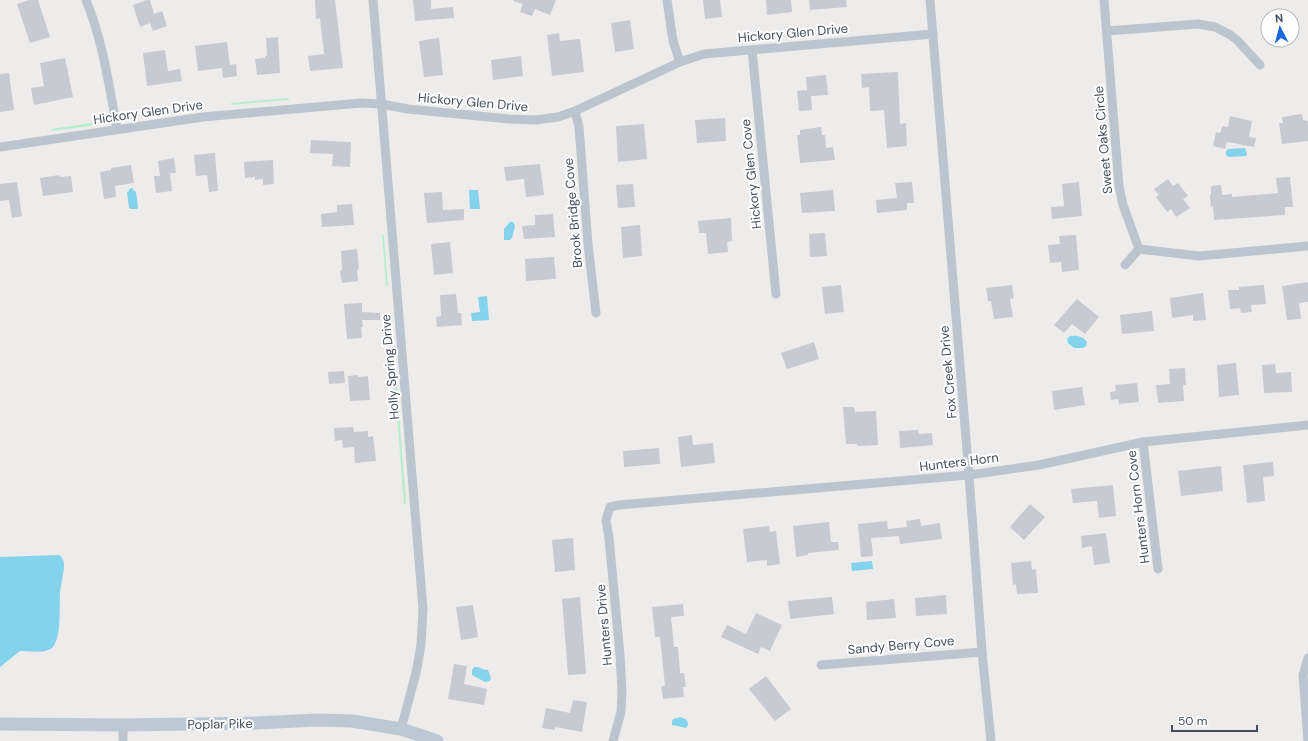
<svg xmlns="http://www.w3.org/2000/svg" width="1308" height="741" font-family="'DM Sans',sans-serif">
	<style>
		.green { fill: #b7eece }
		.water { fill: #84d3ec }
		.building { fill: #c8cad1 }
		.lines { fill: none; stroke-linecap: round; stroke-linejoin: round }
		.street { stroke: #bcc5ce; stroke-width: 9 }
		.secondary { stroke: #bdc8d5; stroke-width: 13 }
		.labels { text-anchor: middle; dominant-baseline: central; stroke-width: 4; stroke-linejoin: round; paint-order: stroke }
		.street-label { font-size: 13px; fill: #444e59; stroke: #fff }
	</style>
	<rect width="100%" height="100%" fill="#eeebeb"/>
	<g class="green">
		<polygon points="289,98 289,100 231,105 231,103"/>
		<polygon points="98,122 90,126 52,131 51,129"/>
		<polygon points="382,235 384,235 388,286 386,286"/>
		<polygon points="392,358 394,358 399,407 396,407"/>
		<polygon points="399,415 406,500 406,504 404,505 397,416"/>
	</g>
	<g class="water">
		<polygon points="1245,148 1247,155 1245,156 1229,157 1226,155 1226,151 1228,149"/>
		<polygon points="133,188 133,190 136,192 138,207 137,209 131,209 129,208 127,192 129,191 129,189"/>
		<polygon points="469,190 478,190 480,209 470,209"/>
		<polygon points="510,222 513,222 515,226 512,238 510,240 504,240 504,229"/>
		<polygon points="487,296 489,320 472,321 471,313 480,312 478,297"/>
		<path d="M1070 336C1076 335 1083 336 1087 342L1086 346 1083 348H1074L1068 343 1067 339Z"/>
		<path d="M59 555C62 557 64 560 64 565 64 574 61 583 60 592 59 607 62 635 53 647 47 654 28 651 20 651L0 667V557Z"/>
		<polygon points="872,561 873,569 852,571 851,563"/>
		<polygon points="474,667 478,667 482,669 488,670 491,678 490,681 485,682 472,675 472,670"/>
		<path d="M681 717C686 719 688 721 688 725L686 728C685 728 674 725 672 725V721L673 719Z"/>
	</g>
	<g class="building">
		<polygon points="29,0 38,0 50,37 30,43 17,4"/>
		<polygon points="147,0 150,0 154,14 162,11 167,26 153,31 150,23 140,27 133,5"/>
		<polygon points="315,0 335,0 343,68 310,71 308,56 324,54 320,18 316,19"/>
		<polygon points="413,0 431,0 431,9 453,7 454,18 415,21"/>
		<polygon points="514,0 556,0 550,15 535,9 532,16 520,12 523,4 513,1"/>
		<polygon points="703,0 720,0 722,17 705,19"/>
		<polygon points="766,0 791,0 792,12 767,15"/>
		<polygon points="809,0 846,0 847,7 810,10"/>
		<polygon points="630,20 634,49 615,52 611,23"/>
		<polygon points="559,33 560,41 580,39 584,72 552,76 547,35"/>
		<polygon points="278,37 280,73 257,75 255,59 265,58 265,56 267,56 266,38"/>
		<polygon points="439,38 443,75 424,77 419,41"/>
		<polygon points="227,42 230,65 236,64 237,76 223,78 222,68 198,71 195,46"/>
		<polygon points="165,50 168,71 180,69 182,81 147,86 143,53"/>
		<polygon points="521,56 523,76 493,80 491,60"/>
		<polygon points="65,58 73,97 34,105 31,88 44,86 40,63"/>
		<polygon points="898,72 900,124 906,123 907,146 887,148 884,110 870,111 869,87 862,88 861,74"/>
		<polygon points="9,73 14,110 0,112 0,74"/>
		<polygon points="826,75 828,95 811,96 812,110 799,111 797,91 807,90 806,77"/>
		<polygon points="1302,114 1303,120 1308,121 1308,141 1282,144 1279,123 1283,123 1282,117"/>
		<polygon points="1230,116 1252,121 1249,137 1256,138 1254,147 1227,142 1225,149 1213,146 1216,132 1220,133 1222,127 1223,126 1228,127"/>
		<polygon points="725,118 726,141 697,143 695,120"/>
		<polygon points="644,124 647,159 618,162 616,126"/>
		<polygon points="821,127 822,135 825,135 826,148 833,147 835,160 800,163 797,135 800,135 800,130"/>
		<polygon points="311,140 351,142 350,167 332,166 333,154 310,153"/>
		<polygon points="215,153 218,191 209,192 207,175 196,176 194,155"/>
		<polygon points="174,158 176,173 170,173 172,191 156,193 154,176 160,176 158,161"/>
		<polygon points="273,160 274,184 263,185 263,179 255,180 255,177 245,178 244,162"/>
		<polygon points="540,164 544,195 526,197 524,179 506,181 504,167"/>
		<polygon points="131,165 134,183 115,186 116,197 104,199 100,172 111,170 111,168"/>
		<polygon points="59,175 60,177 71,176 73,192 43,196 40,178"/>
		<polygon points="1290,177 1293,207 1285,207 1285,215 1214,220 1213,206 1211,207 1210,195 1211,195 1211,186 1221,185 1222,195 1232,194 1232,197 1278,193 1276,178"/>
		<polygon points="1168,179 1173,186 1178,183 1188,196 1183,199 1190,208 1176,217 1171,209 1167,212 1156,197 1159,195 1154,189"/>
		<polygon points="17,182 22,216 12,218 9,200 0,201 0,184"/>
		<polygon points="912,182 914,203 907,203 907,210 877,213 876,200 897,198 895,183"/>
		<polygon points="1079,182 1082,216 1052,219 1051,207 1064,206 1062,184"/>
		<polygon points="633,184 635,207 618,208 616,185"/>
		<polygon points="833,190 835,211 802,213 800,193"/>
		<polygon points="442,192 443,210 464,209 464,220 427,223 424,193"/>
		<polygon points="352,204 354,225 322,227 321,214 337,212 337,205"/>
		<polygon points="553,214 555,237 524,239 522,226 535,225 535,215"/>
		<polygon points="731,218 732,241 727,242 728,252 708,254 706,233 699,233 698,221"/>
		<polygon points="640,225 642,256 623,258 621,227"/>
		<polygon points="825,233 827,256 810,257 809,234"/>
		<polygon points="1076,235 1079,270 1062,272 1061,262 1050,263 1048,245 1060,244 1059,236"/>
		<polygon points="450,242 453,273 434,275 431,244"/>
		<polygon points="357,249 359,269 357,270 358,281 342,283 340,271 342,270 341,251"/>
		<polygon points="554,257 556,279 526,281 525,259"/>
		<polygon points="1308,282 1308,302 1299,303 1301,319 1287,320 1282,286"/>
		<polygon points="841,285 844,312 825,314 822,287"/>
		<polygon points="1012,285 1014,298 1010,299 1013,317 994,319 991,301 988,301 986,288"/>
		<polygon points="1262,285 1264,285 1266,304 1251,305 1252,312 1241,313 1240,308 1230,309 1228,290 1239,290 1239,287"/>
		<polygon points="1203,293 1206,320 1193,321 1193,315 1172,318 1170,298"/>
		<polygon points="456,294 458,313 461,313 462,325 437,327 436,317 441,316 440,295"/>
		<polygon points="1077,299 1099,317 1085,334 1072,324 1064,333 1054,325"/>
		<polygon points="362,303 362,312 380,313 380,320 362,320 363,327 361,327 362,338 347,339 344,304"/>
		<polygon points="1152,311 1154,331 1122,334 1120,315"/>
		<polygon points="814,342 819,359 787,369 781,353"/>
		<polygon points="1236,363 1239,395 1219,397 1217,365"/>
		<polygon points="1275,364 1276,373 1291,372 1292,392 1264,393 1262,365"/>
		<polygon points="1185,368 1186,385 1183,385 1184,401 1158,403 1156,385 1170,384 1169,369"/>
		<polygon points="344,371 345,383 329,384 328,372"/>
		<polygon points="358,375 358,377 368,376 370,400 350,401 348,376"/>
		<polygon points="1137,383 1139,402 1119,404 1118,399 1111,400 1110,392 1116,391 1115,385"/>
		<polygon points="1082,387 1085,405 1054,410 1052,391"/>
		<polygon points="843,407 854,407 855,412 876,411 878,445 857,446 857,444 846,444"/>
		<polygon points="353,427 354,432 368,431 368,437 373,436 376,461 355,463 354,447 343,448 342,440 335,441 334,428"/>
		<polygon points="918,430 919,434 932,433 933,445 900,448 899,431"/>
		<polygon points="692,435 693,445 713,443 715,463 681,467 678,437"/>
		<polygon points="659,448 660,464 624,467 623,451"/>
		<polygon points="1273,462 1274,476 1263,477 1265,501 1247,503 1243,465"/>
		<polygon points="1221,466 1223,491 1181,496 1178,471"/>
		<polygon points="1113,485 1116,516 1099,518 1097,501 1073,503 1071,489"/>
		<polygon points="1030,504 1045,517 1024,540 1010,527"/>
		<polygon points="920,519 921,526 940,523 942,539 900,544 899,536 871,538 873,556 861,557 858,524 887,521 888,529 907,527 906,521"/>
		<polygon points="829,522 831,542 838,542 839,550 808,553 808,555 796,557 793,526"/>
		<polygon points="769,526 770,532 776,531 780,564 767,566 767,560 747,562 743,529"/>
		<polygon points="1106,533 1110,563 1094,565 1092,546 1082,548 1081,536"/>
		<polygon points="573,538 575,570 555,572 552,540"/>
		<polygon points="1031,561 1032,570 1036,569 1038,593 1017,594 1016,584 1013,585 1011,563"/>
		<polygon points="946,595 947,614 916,616 915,598"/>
		<polygon points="580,597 586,674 568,675 562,599"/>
		<polygon points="832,597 834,614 790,619 788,601"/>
		<polygon points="894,599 896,618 867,620 866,602"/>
		<polygon points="683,604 684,616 671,617 674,647 678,647 680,673 684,673 686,687 683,687 684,697 663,699 661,686 665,686 660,637 655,637 652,607"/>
		<polygon points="473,605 478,637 461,640 456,607"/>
		<polygon points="756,613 782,625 770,651 761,647 758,654 721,637 727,625 746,634"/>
		<polygon points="454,664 467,666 464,684 487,689 484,705 448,699"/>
		<polygon points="766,676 791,709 775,721 749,689"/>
		<polygon points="573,700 587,702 582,732 555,727 555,730 542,728 546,708 570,713"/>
	</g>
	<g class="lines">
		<g class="street">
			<path d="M86 0C103 41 109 86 117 129"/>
			<polyline points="373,0 423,609 421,645 416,673 401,729"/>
			<polyline points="667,0 673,41 680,62"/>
			<polyline points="930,0 969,475 982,652 991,741"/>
			<polyline points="1104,0 1119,186 1123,205 1139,249 1199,256 1308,246"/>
			<polyline points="1107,31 1198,24 1215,27 1229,34 1237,40 1260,65"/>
			<polyline points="752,50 776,294"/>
			<polyline points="575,111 579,127 588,244 596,313"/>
			<polyline points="0,147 203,117 361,103 381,104 408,109 509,119 536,120 558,117 575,111 680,62 704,54 933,34"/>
			<polyline points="1125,265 1139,249"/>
			<polyline points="1143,442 1158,569"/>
			<polyline points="821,665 982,652"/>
			<polyline points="123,725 123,741"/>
			<polyline points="613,741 621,712 622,691 620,655 609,538 606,520 610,507 619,505 969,475 1039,465 1143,442 1308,425"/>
			<polyline points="1308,741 1303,675 1308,658"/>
		</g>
		<polyline class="secondary" points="0,724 123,725 256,723 317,720 352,721 401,729 437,741"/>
	</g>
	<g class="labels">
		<g class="street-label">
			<text transform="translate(793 33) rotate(-5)">Hickory Glen Drive</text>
			<text transform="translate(473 102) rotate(5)">Hickory Glen Drive</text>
			<text transform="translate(148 112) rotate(-8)">Hickory Glen Drive</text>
			<text transform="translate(1103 140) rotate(-95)">Sweet Oaks Circle</text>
			<text transform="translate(751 174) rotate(-96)">Hickory Glen Cove</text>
			<text transform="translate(573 213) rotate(-95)">Brook Bridge Cove</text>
			<text transform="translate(390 367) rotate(-95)">Holly Spring Drive</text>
			<text transform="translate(948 372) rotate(-95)">Fox Creek Drive</text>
			<text transform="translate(959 462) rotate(-7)">Hunters Horn</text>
			<text transform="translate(1138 507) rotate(-97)">Hunters Horn Cove</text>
			<text transform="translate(604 625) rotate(-95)">Hunters Drive</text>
			<text transform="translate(901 645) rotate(-5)">Sandy Berry Cove</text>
			<text transform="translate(220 724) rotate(-1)">Poplar Pike</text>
		</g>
	</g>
	<g transform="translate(1280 28) rotate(354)"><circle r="19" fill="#ffffff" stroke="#b4b8bd"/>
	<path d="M0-3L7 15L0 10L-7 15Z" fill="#1767dd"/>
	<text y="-6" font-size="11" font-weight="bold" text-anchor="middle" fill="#444e59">N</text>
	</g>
	<path d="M1172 725v6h85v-6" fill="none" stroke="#444e59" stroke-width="2"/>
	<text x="1178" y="725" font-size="12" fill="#444e59" stroke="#ffffff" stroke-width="3" paint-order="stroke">50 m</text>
</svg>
